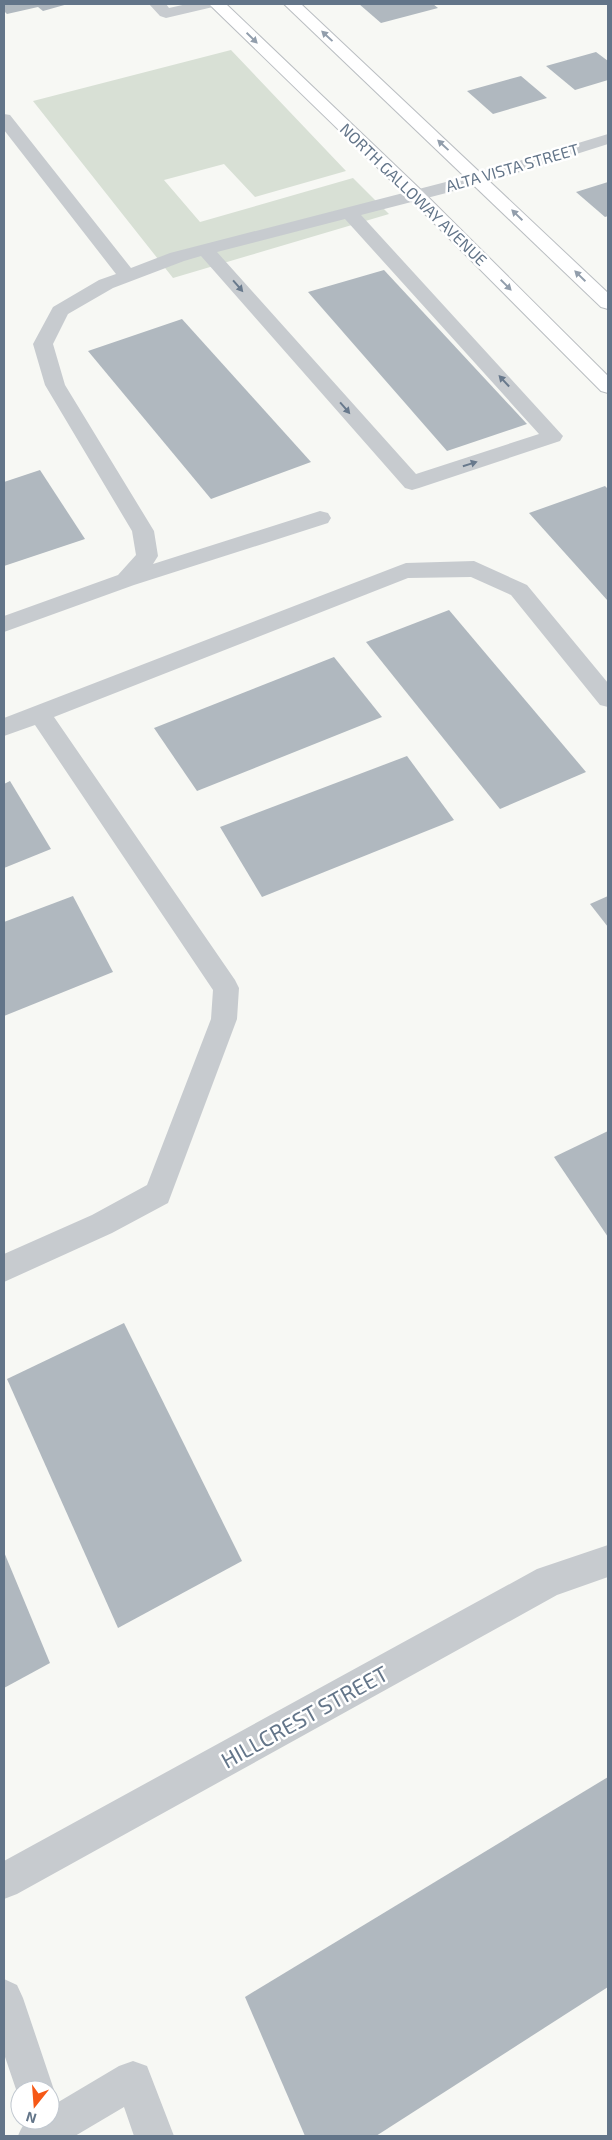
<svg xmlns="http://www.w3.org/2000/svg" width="612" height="2140" font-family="'Exo 2',sans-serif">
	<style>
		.green { fill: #d8e0d5 }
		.building { fill: #b0b8bf }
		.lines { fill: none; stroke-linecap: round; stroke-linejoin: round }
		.major-casing { stroke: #babec2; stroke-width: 2 }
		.minor { fill: #c7cbcf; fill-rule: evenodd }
		.major { fill: #fff; fill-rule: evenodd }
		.oneway { fill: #929eac }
		.oneway2 { fill: #68798c }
		.labels { text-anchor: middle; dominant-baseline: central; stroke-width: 5; stroke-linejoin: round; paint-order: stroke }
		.far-street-label { font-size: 16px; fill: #637589; stroke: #fff }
		.near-street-label { font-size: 22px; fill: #637589; stroke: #fff }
	</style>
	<rect width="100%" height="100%" fill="#f7f8f4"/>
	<polygon class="green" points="231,50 346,171 255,197 224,164 164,180 200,222 353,178 389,214 173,278 33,101"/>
	<g class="building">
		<polygon points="4,4 68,4 43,11 38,7 7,14 4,11"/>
		<polygon points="359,4 433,4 438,8 381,23"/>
		<polygon points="596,52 608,61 608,80 575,90 546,66"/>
		<polygon points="521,76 547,98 493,114 467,91"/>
		<polygon points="608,182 608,216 605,217 576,192"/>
		<polygon points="384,270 527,424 447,451 308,292"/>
		<polygon points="182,319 311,462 211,499 88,351"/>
		<polygon points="40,470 85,539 4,566 4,482"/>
		<polygon points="605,486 608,489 608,601 529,513"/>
		<polygon points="449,610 586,772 500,809 366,642"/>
		<polygon points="334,657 382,717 197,791 154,728"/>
		<polygon points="407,756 454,820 262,897 220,827"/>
		<polygon points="10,781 51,849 4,868 4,784"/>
		<polygon points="73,896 113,972 4,1016 4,922"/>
		<polygon points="608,896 608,927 590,904"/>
		<polygon points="608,1131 608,1237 554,1157"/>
		<polygon points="124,1323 242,1561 118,1628 7,1379"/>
		<polygon points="4,1552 50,1663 4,1688"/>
		<polygon points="608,1777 608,1987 376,2136 305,2136 245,1997"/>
	</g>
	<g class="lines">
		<g class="major-casing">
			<g id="major">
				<polygon points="209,4 226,4 422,191 608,376 608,393 601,391 410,199"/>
				<polygon points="284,4 301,4 608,293 608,309 601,307"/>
			</g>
		</g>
		<g class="minor">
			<polygon points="149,4 166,4 169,8 187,4 215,4 213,7 166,18 160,16"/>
			<path d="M4 114 10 115 131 268 170 253 473 175 608 134V144L485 183 361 215 563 436 560 441 419 488 412 490 405 488 201 256 184 261 113 288 68 314 53 344 65 385 154 531 158 556 153 564 320 511 328 513 331 518 328 523 134 585 4 632V616L118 575 136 555 132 531 45 385 33 344 53 307 99 280 116 274 4 130ZM345 219 539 434 416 474 217 252Z"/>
			<polygon points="474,561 527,585 608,683 608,707 600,705 511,595 471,577 408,578 54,717 235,980 239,988 237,1019 168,1203 112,1233 4,1282 4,1254 92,1215 147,1185 211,1019 213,990 35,725 4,736 4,718 398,566 406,563"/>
			<polygon points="608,1545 608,1577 557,1595 17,1894 4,1899 4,1861 537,1569"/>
			<polygon points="4,1979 17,1985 23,1998 54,2090 50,2101 50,2090 20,2090 20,2101 4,2054"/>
			<path d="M133 2061 147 2066 174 2136H134L124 2107 75 2136H18C26 2116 30 2120 50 2120V2107L119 2066Z"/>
		</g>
		<use href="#major" class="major"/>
	</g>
	<defs><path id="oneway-solid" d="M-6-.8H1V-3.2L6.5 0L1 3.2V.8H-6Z" transform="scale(1.25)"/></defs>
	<g class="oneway">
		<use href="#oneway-solid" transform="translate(327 36) rotate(-137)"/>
		<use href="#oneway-solid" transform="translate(252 38) rotate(44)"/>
		<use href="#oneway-solid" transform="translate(443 145) rotate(-137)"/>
		<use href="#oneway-solid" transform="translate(517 215) rotate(-136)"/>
		<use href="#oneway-solid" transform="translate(580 276) rotate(-136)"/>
		<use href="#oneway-solid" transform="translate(506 285) rotate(45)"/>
	</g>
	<g class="oneway2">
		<use href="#oneway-solid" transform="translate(238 286) rotate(49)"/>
		<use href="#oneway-solid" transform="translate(504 381) rotate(-133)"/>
		<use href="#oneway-solid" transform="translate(345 408) rotate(49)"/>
		<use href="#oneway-solid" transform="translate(470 464) rotate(-18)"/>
	</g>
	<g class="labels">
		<g class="far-street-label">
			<text transform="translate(512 167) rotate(-16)">ALTA VISTA STREET</text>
			<text transform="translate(414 194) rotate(44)">NORTH GALLOWAY AVENUE</text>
		</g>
		<g class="near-street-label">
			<text transform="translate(304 1716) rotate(-29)">HILLCREST STREET</text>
		</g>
	</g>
	<rect width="612" height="2140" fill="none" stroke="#637589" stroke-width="10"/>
	<g transform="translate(35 2105) rotate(197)"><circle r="24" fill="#ffffff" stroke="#c1c8d0"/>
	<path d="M0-4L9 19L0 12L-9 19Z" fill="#f65816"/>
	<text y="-8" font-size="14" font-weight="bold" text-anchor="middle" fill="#637589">N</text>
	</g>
</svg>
